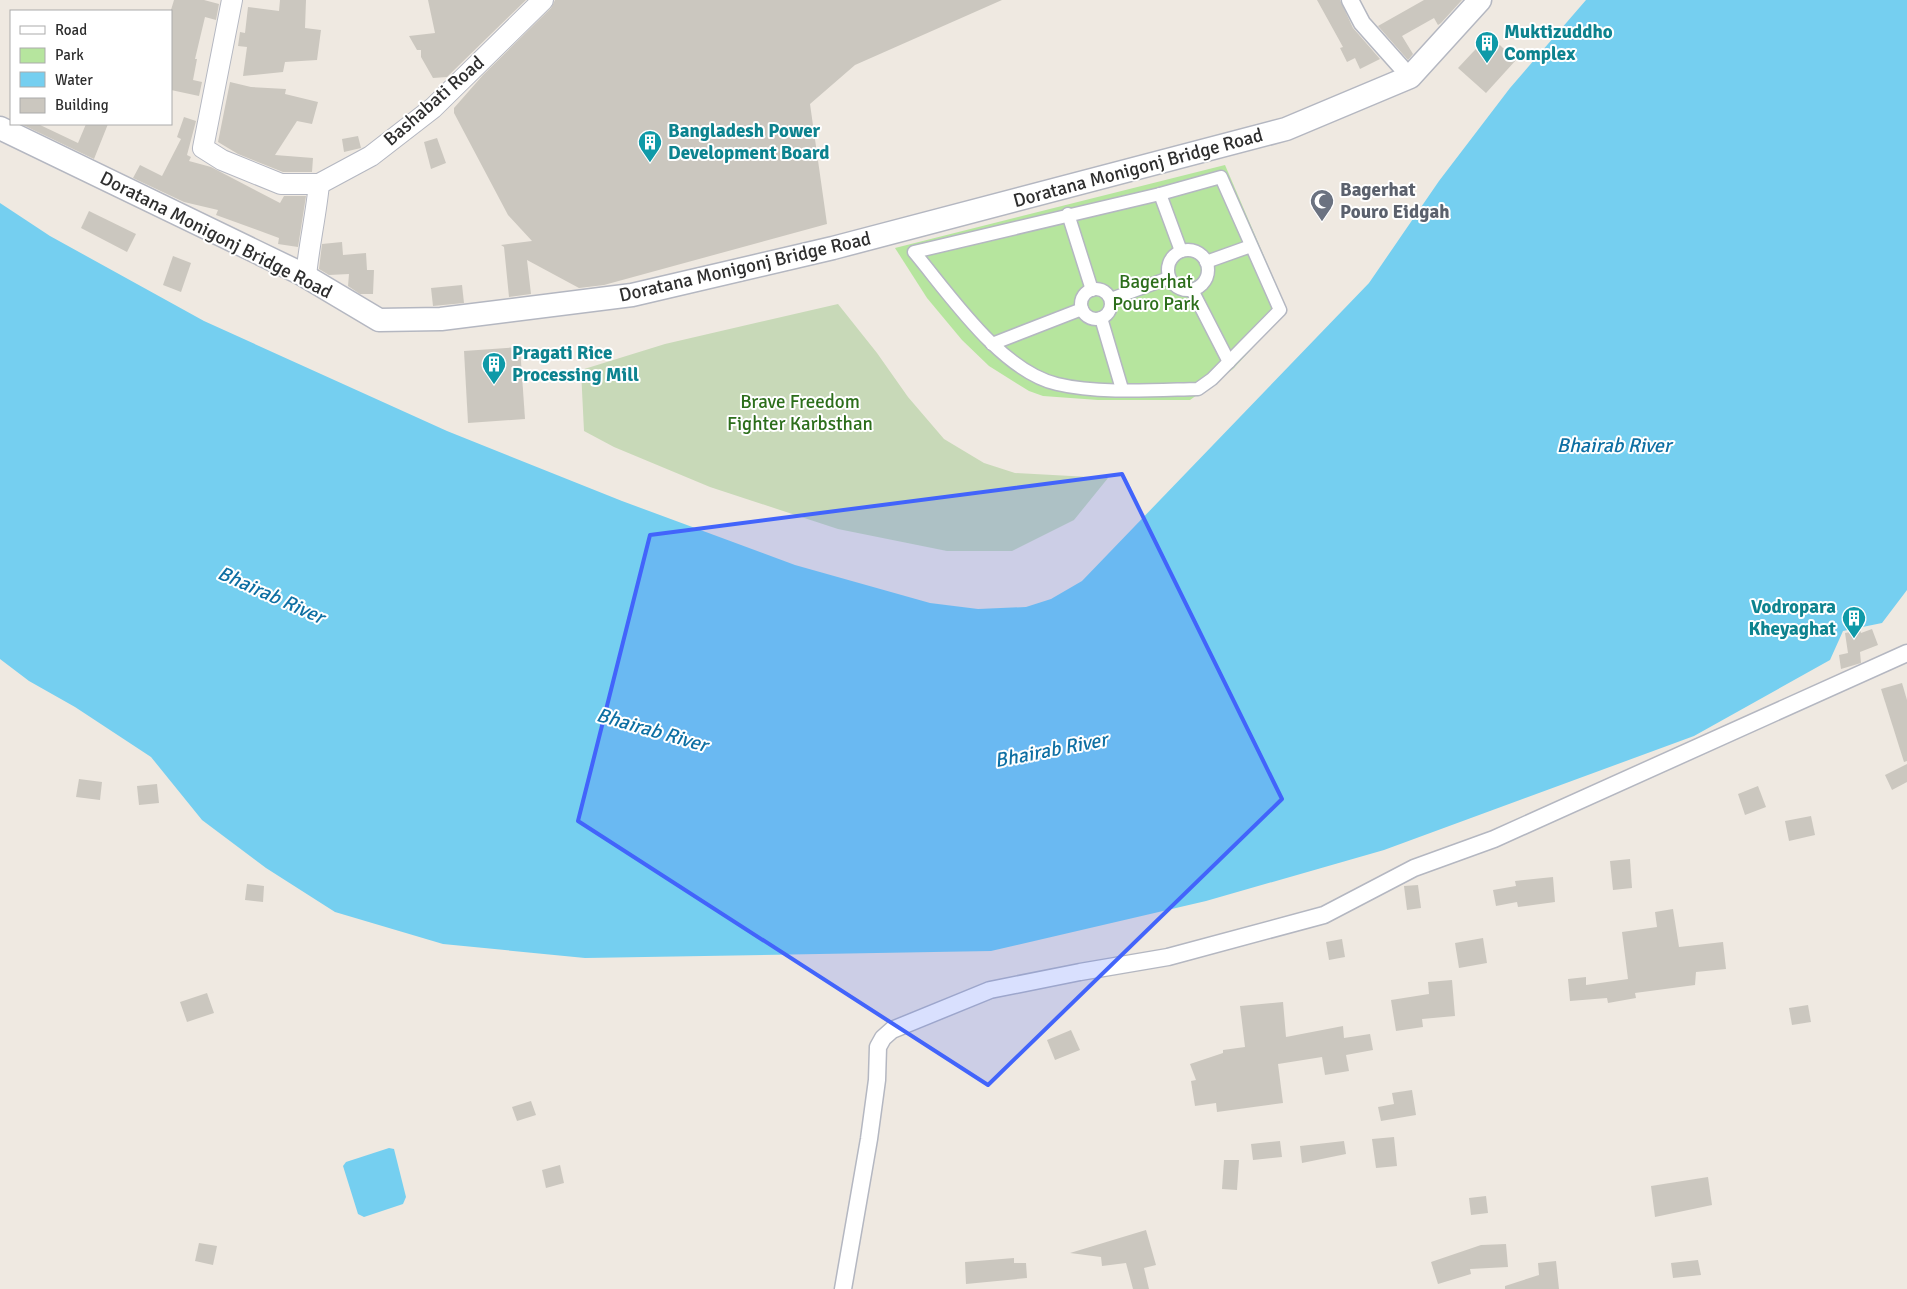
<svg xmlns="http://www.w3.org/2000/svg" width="1907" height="1289" font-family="Signika,sans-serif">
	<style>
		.green { fill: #b6e59e }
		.cemetery { fill: #c8d9b8 }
		.water { fill: #75cff0 }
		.building { fill: #cbc7bf }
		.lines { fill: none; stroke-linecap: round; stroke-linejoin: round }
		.pedestrian-casing { stroke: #b4b7c1; stroke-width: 15 }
		.minor-casing { stroke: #b4b7c1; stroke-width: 19 }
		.tertiary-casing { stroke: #b4b7c1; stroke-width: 22 }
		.secondary-casing { stroke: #b4b7c1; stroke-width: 25 }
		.pedestrian { stroke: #fff; stroke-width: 12 }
		.minor { stroke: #fff; stroke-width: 16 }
		.tertiary { stroke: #fff; stroke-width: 20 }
		.secondary { stroke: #fff; stroke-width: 22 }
		.marked { fill: #4264fb; fill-opacity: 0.2; stroke: #4264fb; stroke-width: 4; stroke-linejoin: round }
		.labels { text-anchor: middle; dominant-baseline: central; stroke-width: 4; stroke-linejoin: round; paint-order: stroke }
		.culture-label { font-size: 19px; font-weight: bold; fill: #0d838f; stroke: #fff; text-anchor: start }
		.street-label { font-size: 19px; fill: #2e2e2e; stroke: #fff }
		.worship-label { font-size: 19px; font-weight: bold; fill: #5b616d; stroke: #fff; text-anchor: start }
		.park-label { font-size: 19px; fill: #2c6e1b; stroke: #fff }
		.water-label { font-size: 20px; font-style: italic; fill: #0d6fa3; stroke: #fff }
	</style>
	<rect width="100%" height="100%" fill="#efe9e1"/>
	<polygon class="green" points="1225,165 1287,310 1233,369 1190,400 1098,400 1043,396 1029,391 989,366 962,340 927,298 895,248"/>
	<polygon class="cemetery" points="838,304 877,353 908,397 944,439 984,463 1015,473 1108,478 1074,520 1012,551 947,551 838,529 710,487 614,447 584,431 581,370 665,344"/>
	<g class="water">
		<polygon points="1586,0 1907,0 1907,590 1882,623 1843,631 1830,660 1694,736 1384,850 1206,901 991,951 585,958 443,944 335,912 266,868 202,820 151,757 75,707 29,681 0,659 0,203 50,236 204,321 447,431 622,501 795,565 930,603 978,609 1026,607 1051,599 1082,581 1369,283 1439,181 1510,88"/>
		<polygon points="389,1148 394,1149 406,1197 403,1204 364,1217 358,1214 343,1166 346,1162"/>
	</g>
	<g class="building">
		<polygon points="174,0 204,0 219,4 216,20 205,17 195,59 197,59 193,80 202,82 199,96 171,90 171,10"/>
		<polygon points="280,0 306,0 305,28 321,30 317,60 285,62 283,72 243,76 247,47 238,46 240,32 245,33 248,7 279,11"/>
		<polygon points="428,0 526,0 447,77 433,78 421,57 421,50 417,50 409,36 435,33"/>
		<polygon points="555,0 1002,0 855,65 810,104 827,224 604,285 579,288 527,260 531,294 509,297 504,247 501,245 532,241 508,215 454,113 454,108 483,75 551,8"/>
		<polygon points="1317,0 1340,0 1353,28 1380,59 1360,69 1355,58 1347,62 1340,48 1343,47"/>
		<polygon points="1424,0 1462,0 1441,23 1438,25 1434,18 1402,36 1413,54 1408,60 1378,26"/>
		<polygon points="1489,35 1516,60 1486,93 1458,68"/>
		<polygon points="230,82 251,87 286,89 285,94 318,102 312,124 297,121 275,155 313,158 312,172 283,172 238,154 218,142"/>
		<polygon points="184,117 196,121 187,155 191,157 189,161 211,167 280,203 284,196 306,196 298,247 278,244 279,238 216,215 218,210 184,202 133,178 140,165 162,176 181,139 177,137"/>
		<polygon points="21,124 38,124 78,143 86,124 108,124 94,159"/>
		<polygon points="358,136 361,148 344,152 342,139"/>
		<polygon points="437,138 446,163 431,169 424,142"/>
		<polygon points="89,211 136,234 127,252 81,228"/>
		<polygon points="342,242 343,255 366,253 367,270 374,270 373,294 360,294 348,286 349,274 329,275 319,269 322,244"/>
		<polygon points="173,256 191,263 181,292 163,285"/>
		<polygon points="462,285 464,303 433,306 431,288"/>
		<polygon points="520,347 525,419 468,423 464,351"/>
		<polygon points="1872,629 1878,645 1860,652 1861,663 1841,669 1839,655 1848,653 1845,633 1860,630 1861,633"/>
		<polygon points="1902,683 1907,700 1907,761 1904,762 1881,689"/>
		<polygon points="1907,764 1907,782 1892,790 1885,775"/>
		<polygon points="79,779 102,782 100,800 76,797"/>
		<polygon points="157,784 159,803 139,805 137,786"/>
		<polygon points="1758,786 1766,807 1745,815 1738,794"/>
		<polygon points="1811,816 1815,835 1789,841 1785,821"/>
		<polygon points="1630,859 1632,888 1613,890 1610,861"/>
		<polygon points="1553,877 1555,902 1518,907 1517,902 1496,906 1493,890 1516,886 1515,881"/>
		<polygon points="247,884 264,886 263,902 245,900"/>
		<polygon points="1418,885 1421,908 1407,910 1404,886"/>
		<polygon points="1673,909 1679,947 1723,942 1726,969 1696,972 1695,985 1635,993 1636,998 1608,1003 1607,998 1570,1001 1568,979 1586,977 1586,985 1628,979 1622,932 1657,927 1655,912"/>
		<polygon points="1483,938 1487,963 1459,968 1455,943"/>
		<polygon points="1342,939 1345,957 1329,960 1326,942"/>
		<polygon points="1452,980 1455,1016 1422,1019 1423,1027 1396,1031 1391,1000 1429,994 1428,982"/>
		<polygon points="207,993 214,1013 187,1022 180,1002"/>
		<polygon points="1283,1002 1286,1037 1343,1026 1344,1038 1370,1034 1373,1050 1346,1055 1349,1071 1325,1075 1322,1057 1278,1064 1283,1103 1217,1112 1216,1103 1195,1106 1191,1081 1196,1080 1190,1064 1223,1053 1223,1050 1245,1047 1240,1006"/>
		<polygon points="1808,1005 1811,1022 1792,1025 1789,1008"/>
		<polygon points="1071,1030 1080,1050 1055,1060 1047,1040"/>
		<polygon points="1412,1090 1416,1115 1381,1121 1378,1107 1394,1104 1392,1093"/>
		<polygon points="531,1101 536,1115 517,1121 512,1107"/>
		<polygon points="1394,1137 1397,1166 1376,1168 1372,1139"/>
		<polygon points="1280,1141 1282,1157 1253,1160 1251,1144"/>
		<polygon points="1344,1141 1346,1154 1302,1163 1300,1146"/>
		<polygon points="1224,1160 1239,1160 1237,1190 1222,1189"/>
		<polygon points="560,1165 564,1183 546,1188 542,1170"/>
		<polygon points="1708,1177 1712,1205 1655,1217 1651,1186"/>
		<polygon points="1486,1196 1488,1213 1471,1215 1469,1198"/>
		<polygon points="1146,1230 1156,1265 1144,1268 1149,1289 1133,1289 1126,1263 1102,1266 1101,1257 1070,1253"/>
		<polygon points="199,1243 217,1246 213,1265 195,1261"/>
		<polygon points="1506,1244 1508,1267 1470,1269 1471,1274 1438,1284 1431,1262 1481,1245"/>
		<polygon points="1014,1258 1014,1263 1026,1263 1027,1278 966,1284 965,1262"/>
		<polygon points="1698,1260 1701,1275 1673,1278 1671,1263"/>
		<polygon points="1556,1261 1559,1289 1505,1289 1505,1286 1539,1275 1538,1263"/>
	</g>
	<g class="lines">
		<g class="pedestrian-casing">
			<g id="pedestrian">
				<path d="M1221 177 1280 310 1212 379 1198 389C1156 390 1098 394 1057 384 1001 371 950 295 914 252L1160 194Z"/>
				<polyline points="1160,194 1181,251"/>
				<polyline points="1068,214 1092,290"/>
				<circle cx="1188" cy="270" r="20"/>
				<polyline points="1206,262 1251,246"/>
				<circle cx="1096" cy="304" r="15"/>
				<polyline points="1192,290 1229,362"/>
				<polyline points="1111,299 1169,278"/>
				<polyline points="1101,318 1122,389"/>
				<polyline points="992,344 1082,309"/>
			</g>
		</g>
		<g class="minor-casing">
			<g id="minor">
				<polyline points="1350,0 1362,23 1410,77"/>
				<polyline points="843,1289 869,1139 877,1080 878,1047 883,1038 892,1030 990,990 1080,972 1168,957 1324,915 1414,868 1494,839 1907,653"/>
			</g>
		</g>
		<g class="tertiary-casing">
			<g id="tertiary">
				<polyline points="232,0 203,148 222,160 281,184 319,184 371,156 433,108 543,0"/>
				<path d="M306 276C309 245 316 215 319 184"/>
			</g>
		</g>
		<g class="secondary-casing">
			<polyline id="secondary" points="0,128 300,273 379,320 441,319 632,295 833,248 1286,129 1410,77 1480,0"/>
		</g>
		<use href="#pedestrian" class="pedestrian"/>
		<use href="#minor" class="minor"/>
		<use href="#tertiary" class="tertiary"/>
		<use href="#secondary" class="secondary"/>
	</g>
	<path class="marked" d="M1122 474 1282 799 988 1085 578 821 650 535Z"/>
	<defs>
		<g id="building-pin" transform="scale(1.25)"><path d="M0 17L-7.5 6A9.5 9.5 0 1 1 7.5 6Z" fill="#0f9aa8" stroke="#fff"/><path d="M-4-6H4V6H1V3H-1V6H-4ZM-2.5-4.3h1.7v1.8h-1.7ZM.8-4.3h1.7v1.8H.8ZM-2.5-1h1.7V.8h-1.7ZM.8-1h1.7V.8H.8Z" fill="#fff"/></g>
		<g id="mosque-pin" transform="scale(1.25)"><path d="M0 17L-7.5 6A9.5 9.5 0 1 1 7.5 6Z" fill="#6b7280" stroke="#fff"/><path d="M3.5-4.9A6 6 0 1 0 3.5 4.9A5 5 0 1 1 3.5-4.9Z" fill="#fff"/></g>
	</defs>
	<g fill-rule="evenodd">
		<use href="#building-pin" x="1487" y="43"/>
		<use href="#building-pin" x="650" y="142"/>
		<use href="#mosque-pin" x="1322" y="201"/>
		<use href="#building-pin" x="494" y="364"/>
		<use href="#building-pin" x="1854" y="618"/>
	</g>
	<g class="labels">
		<g class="culture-label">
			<text x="1504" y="32">Muktizuddho<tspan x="1504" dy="22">Complex</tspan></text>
			<text x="668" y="131">Bangladesh Power<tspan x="668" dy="22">Development Board</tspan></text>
			<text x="512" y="353">Pragati Rice<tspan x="512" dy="22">Processing Mill</tspan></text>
			<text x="1836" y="607" text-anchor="end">Vodropara<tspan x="1836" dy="22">Kheyaghat</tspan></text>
		</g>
		<g class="street-label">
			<text transform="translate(434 101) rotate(-41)">Bashabati Road</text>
			<text transform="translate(1138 168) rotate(-15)">Doratana Monigonj Bridge Road</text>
			<text transform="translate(216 235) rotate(27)">Doratana Monigonj Bridge Road</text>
			<text transform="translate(745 267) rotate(-13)">Doratana Monigonj Bridge Road</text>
		</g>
		<g class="worship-label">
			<text x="1340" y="190">Bagerhat<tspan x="1340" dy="22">Pouro Eidgah</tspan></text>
		</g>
		<g class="park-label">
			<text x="1156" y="282">Bagerhat<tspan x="1156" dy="22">Pouro Park</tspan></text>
			<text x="800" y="402">Brave Freedom<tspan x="800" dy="22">Fighter Karbsthan</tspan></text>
		</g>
		<g class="water-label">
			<text x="1614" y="445">Bhairab River</text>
			<text transform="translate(271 595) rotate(24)">Bhairab River</text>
			<text transform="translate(652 730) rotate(16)">Bhairab River</text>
			<text transform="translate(1051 750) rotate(-11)">Bhairab River</text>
		</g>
	</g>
	<rect x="10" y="10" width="162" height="115" fill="#ffffff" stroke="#ababab"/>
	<rect x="20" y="26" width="25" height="8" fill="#ffffff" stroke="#ababab"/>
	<text x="55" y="35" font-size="15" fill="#2e2e2e">Road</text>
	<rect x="20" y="48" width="25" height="15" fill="#b6e59e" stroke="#ababab"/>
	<text x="55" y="60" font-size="15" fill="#2e2e2e">Park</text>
	<rect x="20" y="72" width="25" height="15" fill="#75cff0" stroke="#ababab"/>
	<text x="55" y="85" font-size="15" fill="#2e2e2e">Water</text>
	<rect x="20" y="98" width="25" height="15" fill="#cbc7bf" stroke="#ababab"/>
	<text x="55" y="110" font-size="15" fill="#2e2e2e">Building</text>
</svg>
